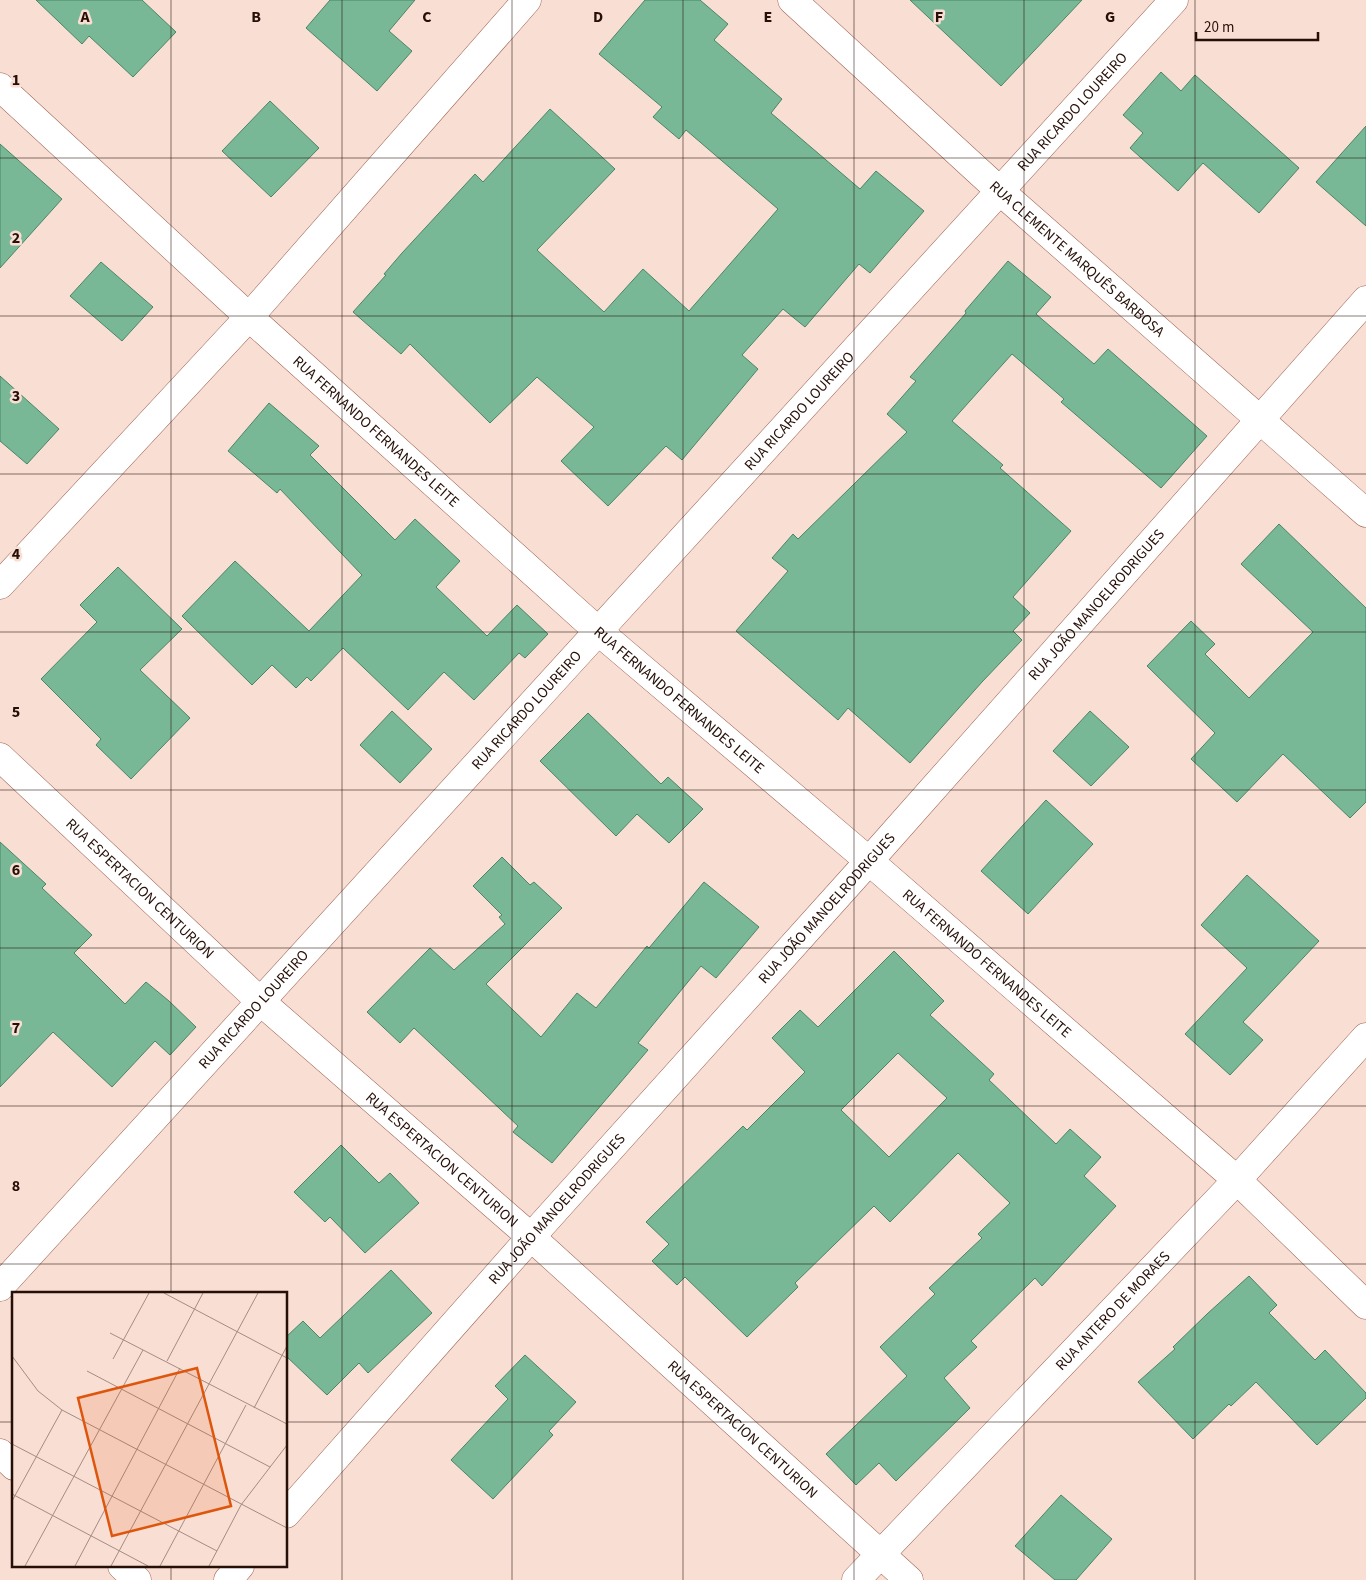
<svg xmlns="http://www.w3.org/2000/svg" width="1366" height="1580" font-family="'Source Sans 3',sans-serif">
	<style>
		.building { fill: #79b896; stroke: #488666; fill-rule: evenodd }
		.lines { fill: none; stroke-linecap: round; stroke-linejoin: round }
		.minor-casing { stroke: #9e6450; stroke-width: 29 }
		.minor { stroke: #fff; stroke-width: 28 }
		.grid { fill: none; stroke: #260f07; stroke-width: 1; stroke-opacity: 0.55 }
		.labels { text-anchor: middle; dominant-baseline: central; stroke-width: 5; stroke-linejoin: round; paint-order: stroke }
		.street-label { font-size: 15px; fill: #260f07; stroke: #f9ded4 }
		.inset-road { fill: none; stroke: #a58b82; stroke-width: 1 }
		.view { fill: #de550c; fill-opacity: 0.15; stroke: #de550c; stroke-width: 2.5 }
		.inset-edge { fill: none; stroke: #260f07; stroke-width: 2.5 }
		.grid-label { font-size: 16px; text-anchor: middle; font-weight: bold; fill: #260f07; stroke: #f9ded4; stroke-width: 5; stroke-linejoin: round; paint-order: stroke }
	</style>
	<rect width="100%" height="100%" fill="#f9ded4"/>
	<g class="building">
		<polygon points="36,0 142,0 176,32 133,77 89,36 82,44"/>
		<polygon points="330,0 415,0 389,31 412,51 377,91 306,28"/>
		<polygon points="645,0 700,0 728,24 714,40 782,99 771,113 860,189 876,171 924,211 870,273 859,264 805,327 783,309 742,355 758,369 682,460 666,446 608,506 561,461 594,427 537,377 490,423 410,344 401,354 353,312 386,275 384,274 402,253 475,174 483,182 550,109 615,169 537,250 604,312 643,269 689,311 778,209 686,130 679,139 653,117 662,107 599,54"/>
		<polygon points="910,0 1082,0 1001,86"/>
		<polygon points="1161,72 1181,91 1195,75 1299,168 1259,213 1203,163 1178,191 1130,148 1143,133 1123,115"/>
		<polygon points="270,101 319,148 271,197 222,151"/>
		<polygon points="1366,126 1366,226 1316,182"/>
		<polygon points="0,144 62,199 0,268"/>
		<polygon points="1008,261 1051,297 1036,314 1094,364 1108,349 1207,436 1161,488 1061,402 1064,399 1012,354 952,421 1003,465 1000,468 1071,531 1013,597 1030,613 1013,631 1022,640 982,682 910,763 848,708 838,720 736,631 788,571 772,558 793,534 798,539 907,432 887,414 916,381 910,377 966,313 965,311"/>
		<polygon points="101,262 153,307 122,341 70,296"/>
		<polygon points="0,376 59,429 27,464 0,441"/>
		<polygon points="269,403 319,446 310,455 395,540 415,519 460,561 436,587 487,636 517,605 548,634 525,658 519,653 474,700 444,672 408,710 343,648 311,681 307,677 296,688 272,665 252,685 182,616 235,561 309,631 362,575 280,489 277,493 228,451"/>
		<polygon points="1279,524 1366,608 1366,802 1350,818 1283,754 1237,802 1191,759 1215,733 1147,666 1191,621 1215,644 1205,654 1249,698 1313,632 1241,564"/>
		<polygon points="118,567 182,629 140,670 190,718 131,779 96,745 101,739 41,679 97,622 80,605"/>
		<polygon points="392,711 432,749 400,783 360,745"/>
		<polygon points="1090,711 1129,747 1091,786 1053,751"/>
		<polygon points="588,713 661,784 668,777 703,809 669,843 637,814 616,836 540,761"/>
		<polygon points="1046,800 1093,844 1028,914 981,871"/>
		<polygon points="0,842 46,884 42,888 92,935 74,953 125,1004 146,982 169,1001 196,1027 170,1055 155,1041 112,1087 53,1032 0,1087"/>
		<polygon points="502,857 530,885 534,882 562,908 486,984 541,1037 577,993 596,1008 647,946 649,948 704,882 759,927 716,978 701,966 638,1043 648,1050 552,1163 513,1132 518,1126 414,1028 400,1043 367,1012 430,948 454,970 505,924 499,917 502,915 473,886"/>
		<polygon points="1247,875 1319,941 1243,1022 1263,1040 1230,1075 1185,1034 1247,968 1201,925"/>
		<path d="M894 951 944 1001 930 1015 994 1074 989 1080 1056 1144 1070 1129 1101 1157 1084 1176 1116 1206 1042 1286 1035 1278 971 1341 977 1347 944 1378 970 1408 896 1481 879 1463 856 1485 826 1454 907 1376 880 1347 935 1294 929 1288 982 1238 978 1234 1010 1203 958 1153 890 1222 874 1206 795 1283 798 1287 747 1337 685 1277 677 1285 652 1261 669 1244 646 1222 743 1126 747 1130 805 1072 772 1038 800 1010 818 1027ZM898 1053 947 1098 889 1157 841 1110Z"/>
		<polygon points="341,1145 379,1183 390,1173 419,1203 365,1253 330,1217 325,1222 294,1192"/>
		<polygon points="391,1270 432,1313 368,1373 359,1363 327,1395 286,1356 286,1337 303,1321 320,1338"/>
		<polygon points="1249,1276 1277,1305 1269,1313 1315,1360 1325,1350 1366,1393 1366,1398 1317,1445 1256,1382 1231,1406 1229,1404 1193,1439 1138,1382 1175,1349 1173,1347 1207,1314"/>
		<polygon points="525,1355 576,1402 549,1431 553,1435 493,1499 451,1460 508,1399 495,1386"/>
		<polygon points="1061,1495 1112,1539 1076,1580 1055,1580 1015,1546"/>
	</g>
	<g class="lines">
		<g class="minor-casing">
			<g id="minor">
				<path id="s1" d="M792 0 1000 191 1366 513"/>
				<path id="s2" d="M0 87 249 317 598 631 869 861 1237 1180 1366 1305"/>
				<polyline points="0,585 249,317 527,0"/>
				<path id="s3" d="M0 757 260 1001 531 1237 909 1580"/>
				<path id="s4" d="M0 1287 1174 0"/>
				<polyline points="0,1453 14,1466"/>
				<path id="s5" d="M286 1514 531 1237 869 861 1366 300"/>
				<polyline points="122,1566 137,1580"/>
				<polyline points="228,1580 240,1566"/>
				<path id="s6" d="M856 1580 1237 1180 1366 1037"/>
			</g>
		</g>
		<use href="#minor" class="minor"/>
	</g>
	<path class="grid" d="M171 0V1294M342 0V1580M512 0V1580M683 0V1580M854 0V1580M1024 0V1580M1195 0V1580M0 158H1366M0 316H1366M0 474H1366M0 632H1366M0 790H1366M0 948H1366M0 1106H1366M0 1264H1366M0 1422H14M286 1422H1366M171 1566V1580"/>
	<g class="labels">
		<g class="street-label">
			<text stroke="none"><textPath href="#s4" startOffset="1591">RUA RICARDO LOUREIRO</textPath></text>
			<text stroke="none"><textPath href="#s1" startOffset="385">RUA CLEMENTE MARQUÊS BARBOSA</textPath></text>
			<text stroke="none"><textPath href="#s4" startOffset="1186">RUA RICARDO LOUREIRO</textPath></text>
			<text stroke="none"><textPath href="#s2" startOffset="510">RUA FERNANDO FERNANDES LEITE</textPath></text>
			<text stroke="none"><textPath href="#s5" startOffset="1218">RUA JOÃO MANOELRODRIGUES</textPath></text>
			<text stroke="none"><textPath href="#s2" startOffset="915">RUA FERNANDO FERNANDES LEITE</textPath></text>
			<text stroke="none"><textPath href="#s4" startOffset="781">RUA RICARDO LOUREIRO</textPath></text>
			<text stroke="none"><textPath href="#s3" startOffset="192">RUA ESPERTACION CENTURION</textPath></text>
			<text stroke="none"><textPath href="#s5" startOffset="812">RUA JOÃO MANOELRODRIGUES</textPath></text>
			<text stroke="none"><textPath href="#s2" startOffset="1320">RUA FERNANDO FERNANDES LEITE</textPath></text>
			<text stroke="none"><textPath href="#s4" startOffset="376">RUA RICARDO LOUREIRO</textPath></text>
			<text stroke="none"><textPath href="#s3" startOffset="598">RUA ESPERTACION CENTURION</textPath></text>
			<text stroke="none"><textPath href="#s5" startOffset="408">RUA JOÃO MANOELRODRIGUES</textPath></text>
			<text stroke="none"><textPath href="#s6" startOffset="372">RUA ANTERO DE MORAES</textPath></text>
			<text stroke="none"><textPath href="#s3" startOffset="1002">RUA ESPERTACION CENTURION</textPath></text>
		</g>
	</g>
	<g transform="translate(12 1292)">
		<rect width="275" height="275" fill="#f9ded4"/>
		<path class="inset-road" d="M152 1 275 66M98 41 275 132M0 64 26 99 50 118 275 236M101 67 137 1M155 69 191 1M75 79 258 175M242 116 275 54M0 152 205 259M0 202 136 274M0 209 50 118M13 274 131 58M63 274 168 76M99 274 246 1M148 274 234 113M197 274 229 213 275 153"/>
		<path class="view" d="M185 76 219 214 100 244 66 106Z"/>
		<rect width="275" height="275" class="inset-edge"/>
	</g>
	<g class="grid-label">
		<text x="85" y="22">A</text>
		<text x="256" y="22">B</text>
		<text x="427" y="22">C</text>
		<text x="598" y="22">D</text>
		<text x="768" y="22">E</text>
		<text x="939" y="22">F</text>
		<text x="1110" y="22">G</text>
		<text x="16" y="85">1</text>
		<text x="16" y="243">2</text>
		<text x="16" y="401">3</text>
		<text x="16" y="559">4</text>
		<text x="16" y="717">5</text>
		<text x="16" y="875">6</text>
		<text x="16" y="1033">7</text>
		<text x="16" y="1191">8</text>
	</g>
	<path d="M1196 32v8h122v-8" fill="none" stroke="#260f07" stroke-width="2.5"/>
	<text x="1204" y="32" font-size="15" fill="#260f07" stroke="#f9ded4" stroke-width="4" paint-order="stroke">20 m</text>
</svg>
